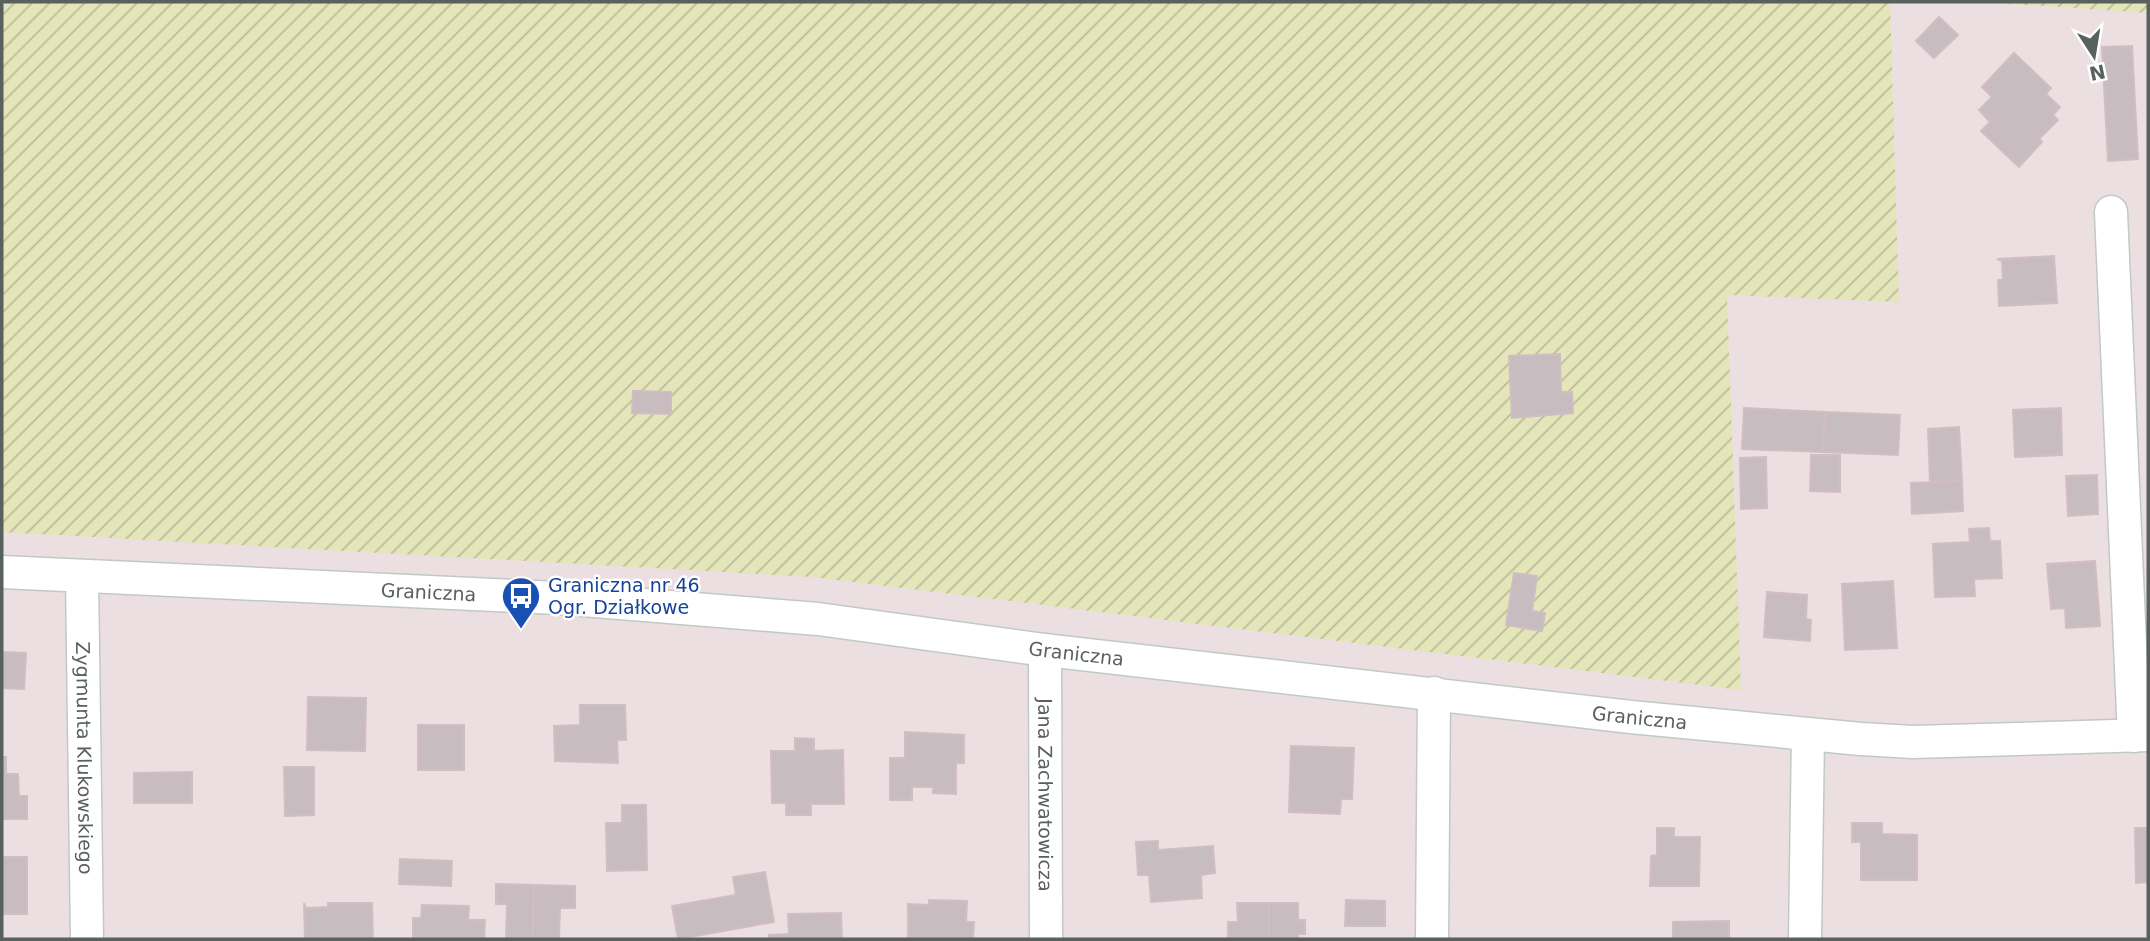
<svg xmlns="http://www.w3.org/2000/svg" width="2150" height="941" font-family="'DejaVu Sans',sans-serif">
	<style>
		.garden { fill: url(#garden-furrows) }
		.building { fill: #c7bcbf; stroke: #d1bdc2; stroke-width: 2 }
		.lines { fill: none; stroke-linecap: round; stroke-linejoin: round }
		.street-casing { stroke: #c1c9c6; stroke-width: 35 }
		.street { stroke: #fff; stroke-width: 32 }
		.labels { text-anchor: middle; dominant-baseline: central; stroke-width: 5; stroke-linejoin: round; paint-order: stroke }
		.transit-label { font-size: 19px; fill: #164399; stroke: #fff; text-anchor: start }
		.street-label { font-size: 19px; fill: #58615d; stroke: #fff }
	</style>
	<defs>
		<pattern id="garden-furrows" width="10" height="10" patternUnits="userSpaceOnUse" patternTransform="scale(1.75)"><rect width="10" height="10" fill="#e4e5b9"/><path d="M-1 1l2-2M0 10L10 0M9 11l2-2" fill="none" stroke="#bcbd9a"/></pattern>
	</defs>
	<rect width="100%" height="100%" fill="#ecdfe1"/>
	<g class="garden">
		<polygon points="2,2 1890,2 1899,302 1727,295 1741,690 812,577 2,532"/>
		<polygon points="1981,2 2148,2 2148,13"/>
	</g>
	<g class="building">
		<polygon points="1939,17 1958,35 1934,58 1916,41"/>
		<polygon points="2132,46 2138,159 2108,161 2102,47"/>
		<polygon points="2014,53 2051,88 2046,94 2060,107 2053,115 2058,120 2039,139 2042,142 2019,167 1981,131 1990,122 1979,110 1992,97 1982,87"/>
		<polygon points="2054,256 2057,303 1999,306 1998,280 2003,280 2002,261 1997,259"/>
		<polygon points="1560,354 1561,392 1572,392 1573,413 1512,418 1509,356"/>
		<polygon points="633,391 671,392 671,414 632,413"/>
		<polygon points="1744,408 1825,412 1823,452 1742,449"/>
		<polygon points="2061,408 2062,455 2015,457 2013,410"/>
		<polygon points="1825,412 1900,415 1898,455 1823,452"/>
		<polygon points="1959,427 1962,481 1930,482 1928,429"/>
		<polygon points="1811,455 1840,455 1840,492 1810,491"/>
		<polygon points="1766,457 1767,508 1741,509 1740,458"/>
		<polygon points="2097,475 2098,514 2068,516 2066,476"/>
		<polygon points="1962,481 1963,511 1912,514 1911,483"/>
		<polygon points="1989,528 1990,541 2000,541 2002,578 1974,579 1975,596 1935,597 1933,544 1970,542 1969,529"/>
		<polygon points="2095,561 2100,626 2066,628 2065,608 2051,609 2047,564"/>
		<polygon points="1514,573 1537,576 1532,611 1545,613 1542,631 1506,625"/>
		<polygon points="1893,581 1897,648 1845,650 1842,584"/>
		<polygon points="1767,592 1807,595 1806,619 1811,620 1810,641 1764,637"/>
		<polygon points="2,652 26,653 24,689 2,688"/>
		<polygon points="308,697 366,698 365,751 307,750"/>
		<polygon points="580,705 625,705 626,740 617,740 618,763 555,761 554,726 580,725"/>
		<rect x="418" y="725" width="46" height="45"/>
		<polygon points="905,732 964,735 964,763 956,763 956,794 933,793 933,787 912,787 912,800 890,800 890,758 905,758"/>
		<polygon points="795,738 814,739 814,751 843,750 844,804 811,804 811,815 786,815 786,803 772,803 771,751 795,751"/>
		<polygon points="1291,746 1354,748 1352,799 1341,799 1340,814 1289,812"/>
		<polygon points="2,757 6,757 6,774 18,774 19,796 27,796 27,819 2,819"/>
		<polygon points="284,767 314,767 314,815 285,816"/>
		<polygon points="192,772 192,803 134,803 134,773"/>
		<polygon points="622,805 646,805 647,870 607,871 606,823 622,823"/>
		<polygon points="1852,823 1882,823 1882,834 1917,835 1917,880 1861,880 1861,842 1852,842"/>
		<polygon points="1657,828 1674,828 1674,837 1700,837 1699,886 1650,886 1651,856 1657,855"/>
		<polygon points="2135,828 2148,828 2148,882 2136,883"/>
		<polygon points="1158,841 1158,850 1213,846 1215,873 1201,875 1202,898 1151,902 1149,875 1138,875 1136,842"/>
		<rect x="2" y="857" width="25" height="57"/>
		<polygon points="400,859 452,861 451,886 399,884"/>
		<polygon points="765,872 774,922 678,939 672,906 736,895 733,877"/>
		<polygon points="496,884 534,885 533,939 506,939 507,904 496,904"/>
		<polygon points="534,885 575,886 575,908 560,908 559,939 533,939"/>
		<polygon points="929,900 967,901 966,922 974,922 973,939 908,939 908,904 929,905"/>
		<polygon points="1346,900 1385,901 1385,926 1345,926"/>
		<polygon points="304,903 306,908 328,907 328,903 372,903 373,939 305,939"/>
		<polygon points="1237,903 1269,903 1269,939 1228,939 1228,922 1238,922"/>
		<polygon points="1269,903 1298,903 1298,920 1305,920 1305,934 1298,934 1298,939 1269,939"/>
		<polygon points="422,905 469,906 468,920 485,920 484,939 413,939 413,918 421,918"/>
		<polygon points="841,913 842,939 769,939 769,935 789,934 788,914"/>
		<polygon points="1729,921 1729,939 1673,939 1673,922"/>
	</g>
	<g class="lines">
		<g class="street-casing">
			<g id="street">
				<polyline points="2111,212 2134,736"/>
				<path id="s1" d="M2 572 558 598 818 619 1045 650 1631 717 1861 739 1913 742 2148 735"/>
				<path id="s2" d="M82 576 87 939"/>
				<path id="s3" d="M1045 650 1046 939"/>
				<polyline points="1432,939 1434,693"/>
				<polyline points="1805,939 1808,735"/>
			</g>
		</g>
		<use href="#street" class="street"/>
	</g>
	<defs>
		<g id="bus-pin" transform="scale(2.0125)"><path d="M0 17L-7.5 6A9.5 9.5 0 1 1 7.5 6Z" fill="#1a4fb4" stroke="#fff"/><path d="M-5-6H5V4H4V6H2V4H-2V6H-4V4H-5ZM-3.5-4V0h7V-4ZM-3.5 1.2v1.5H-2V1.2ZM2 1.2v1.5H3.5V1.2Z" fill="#fff"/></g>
	</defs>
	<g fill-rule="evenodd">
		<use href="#bus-pin" x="521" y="596"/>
	</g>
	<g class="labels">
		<g class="transit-label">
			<text x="548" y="585">Graniczna nr 46<tspan x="548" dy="22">Ogr. Działkowe</tspan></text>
		</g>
		<g class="street-label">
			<text stroke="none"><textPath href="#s1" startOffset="427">Graniczna</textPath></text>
			<text stroke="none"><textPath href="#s1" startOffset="1078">Graniczna</textPath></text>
			<text stroke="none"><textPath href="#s1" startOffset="1645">Graniczna</textPath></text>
			<text stroke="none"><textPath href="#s2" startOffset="182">Zygmunta Klukowskiego</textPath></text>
			<text stroke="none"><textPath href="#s3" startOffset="145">Jana Zachwatowicza</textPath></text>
		</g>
	</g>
	<rect width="2150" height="941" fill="none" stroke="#58615d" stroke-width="7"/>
	<g transform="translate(2094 56) rotate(168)" stroke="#ffffff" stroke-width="5" paint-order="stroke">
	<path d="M0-5L12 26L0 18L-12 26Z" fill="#58615d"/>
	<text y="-10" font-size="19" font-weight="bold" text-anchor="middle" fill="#58615d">N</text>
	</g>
</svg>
